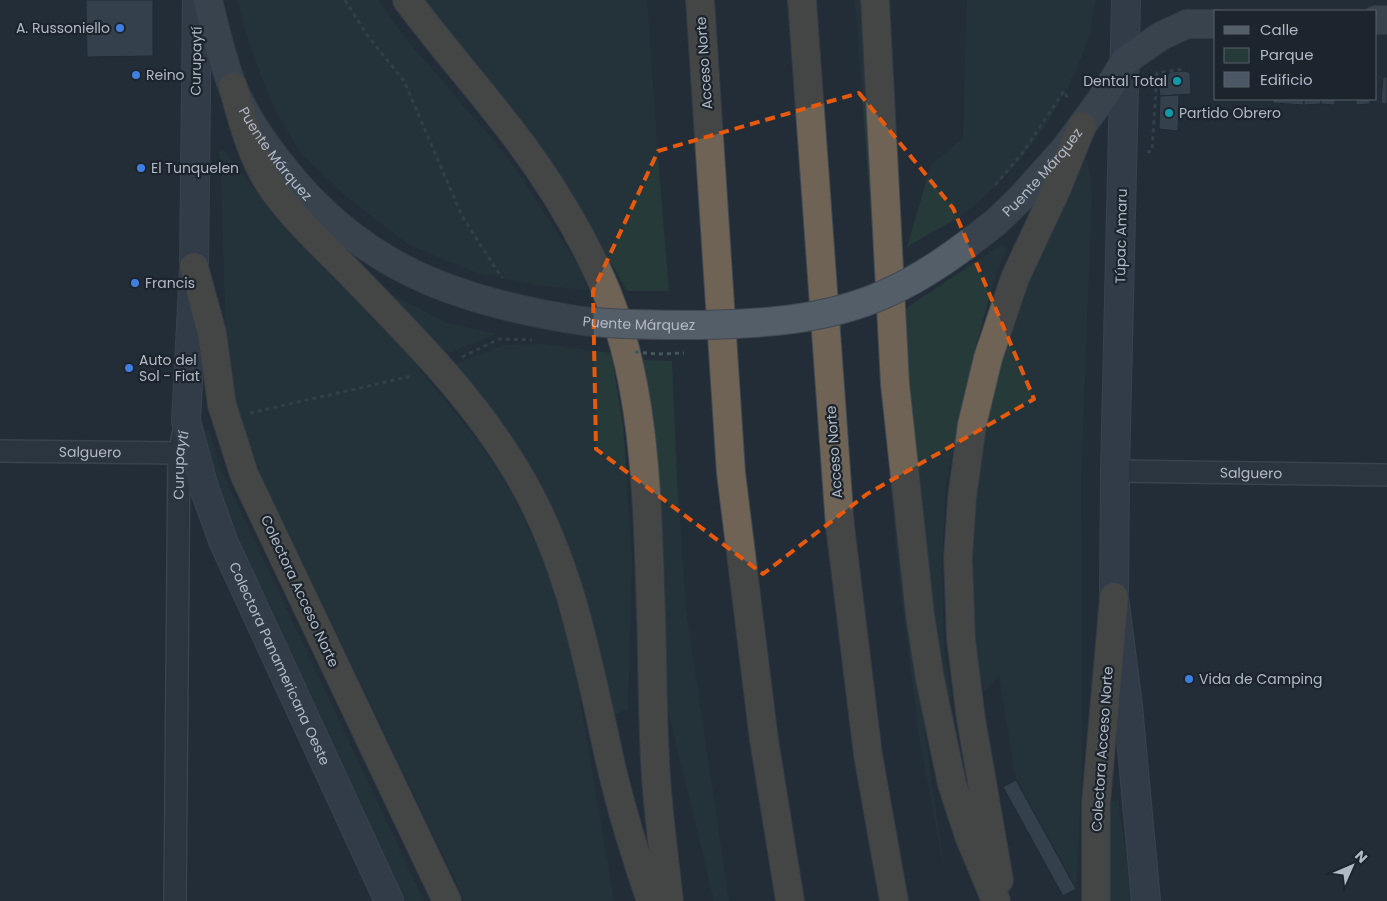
<svg xmlns="http://www.w3.org/2000/svg" width="1387" height="901" font-family="Poppins,sans-serif">
	<style>
		.green { fill: #263a3a }
		.building { fill: #4b5764; stroke: #1e2630 }
		.lines { fill: none; stroke-linecap: round; stroke-linejoin: round }
		.street-casing { stroke: #545c67; stroke-width: 24 }
		.secondary-casing { stroke: #545c67; stroke-width: 30 }
		.primary-casing { stroke: #404852; stroke-width: 30 }
		.highway-casing { stroke: #414954; stroke-width: 30 }
		.path { stroke: #445759; stroke-width: 3; stroke-dasharray: 4 4; stroke-linecap: butt }
		.street { stroke: #363e49; stroke-width: 21 }
		.secondary { stroke: #454e5c; stroke-width: 28 }
		.primary { stroke: #545e69; stroke-width: 28 }
		.highway { stroke: #6e6354; stroke-width: 28 }
		.primary-bridge-casing { stroke: #404852; stroke-width: 30; stroke-linecap: butt }
		.path-bridge { stroke: #445759; stroke-width: 3; stroke-dasharray: 4 4; stroke-linecap: butt }
		.primary-bridge { stroke: #545e69; stroke-width: 28 }
		.marked { fill: none; stroke: #e8590c; stroke-width: 4; stroke-dasharray: 10 6; stroke-linejoin: round }
		.shop-dot { fill: #3f7fe0; stroke: #1c242e; stroke-width: 2 }
		.culture-dot { fill: #0f9aa8; stroke: #1c242e; stroke-width: 2 }
		.labels { text-anchor: middle; dominant-baseline: central; stroke-width: 4.5; stroke-linejoin: round; paint-order: stroke }
		.poi-label { font-size: 14px; fill: #b1b9c5; stroke: #1c242e; text-anchor: start }
		.street-label { font-size: 14px; fill: #b1b9c5; stroke: #1c242e }
	</style>
	<rect width="100%" height="100%" fill="#232d38"/>
	<g class="green">
		<polygon points="237,0 378,0 401,33 509,159 582,271 587,290 545,286 477,273 409,245 346,196 299,151 271,101 251,48"/>
		<polygon points="419,0 647,0 656,132 669,291 627,291 588,222 556,171"/>
		<polygon points="855,0 872,0 903,529 926,743 946,879 920,741 897,564"/>
		<path d="M967 0H1096C1093 13 1092 28 1087 41 1065 106 1021 169 966 212 948 225 926 235 907 247L931 165 963 138Z"/>
		<polygon points="224,150 283,227 408,355 481,445 512,494 543,560 572,653 614,901 465,901 261,475 240,419 226,333 221,176 219,153"/>
		<polygon points="1087,158 1092,192 1081,476 1082,766 1076,889 1016,780 999,675 985,691 969,647 969,563 983,416 1013,318 1043,237"/>
		<polygon points="1001,245 1007,247 996,274 973,356 946,482 942,564 944,650 952,698 943,700 899,313"/>
		<polygon points="390,294 447,323 497,334 451,352 440,350 388,302"/>
		<polygon points="543,344 611,353 623,424 632,560 628,709 613,715 585,601 450,366 505,345"/>
		<polygon points="644,360 672,361 677,478 686,610 729,901 714,901 665,697 663,531 659,472"/>
		<polygon points="209,429 218,463 424,901 404,901 271,617 213,474 205,430"/>
		<polygon points="1118,801 1133,901 1109,901 1107,802"/>
	</g>
	<g class="building">
		<polygon points="86,0 153,0 153,56 87,57"/>
		<polygon points="1185,71 1190,73 1191,94 1160,96 1159,89 1170,72"/>
		<polygon points="1383,77 1387,77 1387,104 1381,103"/>
		<polygon points="1179,95 1178,131 1159,129 1160,96"/>
		<polygon points="1273,99 1304,99 1304,105 1273,103"/>
		<polygon points="1304,99 1321,99 1321,104 1304,105"/>
		<polygon points="1321,99 1335,99 1335,105 1321,104"/>
		<polygon points="1356,99 1370,99 1370,104 1356,105"/>
		<polygon points="1016,780 1076,889 1063,896 1003,787"/>
	</g>
	<g class="lines">
		<g class="street-casing">
			<g id="street">
				<path id="s1" d="M0 451 179 453"/>
				<path id="s2" d="M1115 471 1387 475"/>
				<path id="s3" d="M175 901 179 453 186 422"/>
			</g>
		</g>
		<g class="secondary-casing">
			<g id="secondary">
				<path id="s4" d="M197 0 194 267 186 421 204 488 224 543 389 901"/>
				<polyline points="1126,0 1115,471 1114,597 1128,706 1146,901"/>
			</g>
		</g>
		<g class="primary-casing">
			<g id="primary">
				<path id="s5" d="M208 0C215 29 222 60 233 88 245 116 262 141 281 165 361 268 458 302 583 321"/>
				<polyline points="1376,20 1387,20"/>
				<path id="s6" d="M996 222 1020 199 1064 150 1101 100 1125 61 1161 36 1187 24H1216"/>
			</g>
		</g>
		<g class="highway-casing">
			<g id="highway">
				<path d="M407 0C443 48 483 93 519 141 551 184 579 230 601 279 647 381 647 504 651 614 653 673 652 732 657 790 660 827 665 864 669 901"/>
				<polyline points="700,0 731,473 764,740 790,901"/>
				<polyline points="802,0 840,526 868,755 894,901"/>
				<polyline points="875,0 895,384 920,615 930,679 952,784 969,836 996,901"/>
				<path d="M233 87C242 119 250 151 267 180 289 215 322 244 351 274 411 336 473 397 517 472 572 563 589 668 612 770 623 815 636 858 651 901"/>
				<polyline points="194,267 212,333 222,405 244,474 447,901"/>
				<polyline points="999,880 971,719 961,639 958,558 962,498 972,425 988,358 1015,278 1057,188 1082,126"/>
				<polyline points="1096,901 1096,803 1114,597"/>
			</g>
		</g>
		<g class="path">
			<polyline points="345,0 367,35 404,81 462,216 502,278"/>
			<polyline points="1147,152 1152,151 1157,73 1185,69"/>
			<polyline points="995,185 1021,155 1064,91 1069,101"/>
			<polyline points="462,357 499,339 532,340"/>
			<polyline points="250,413 412,376"/>
		</g>
		<use href="#street" class="street"/>
		<use href="#secondary" class="secondary"/>
		<use href="#primary" class="primary"/>
		<use href="#highway" class="highway"/>
		<g class="primary-bridge-casing">
			<g id="primary-bridge">
				<path id="s7" d="M583 321C622 325 660 325 700 325 762 324 827 320 885 294 926 276 962 249 996 222"/>
			</g>
		</g>
		<polyline class="path-bridge" points="635,352 657,354 684,353"/>
		<use href="#primary-bridge" class="primary-bridge"/>
	</g>
	<path d="M0 0H1387V901H0ZM859 93 953 208 1034 399 867 494 763 574 596 449 593 291 658 151Z" fill="#232d38" fill-opacity=".55" fill-rule="evenodd"/>
	<path class="marked" d="M859 93 953 208 1034 399 867 494 763 574 596 449 593 291 658 151Z"/>
	<g class="shop-dot">
		<circle cx="120" cy="28" r="5"/>
		<circle cx="136" cy="75" r="5"/>
		<circle cx="141" cy="168" r="5"/>
		<circle cx="135" cy="283" r="5"/>
		<circle cx="129" cy="368" r="5"/>
		<circle cx="1189" cy="679" r="5"/>
	</g>
	<g class="culture-dot">
		<circle cx="1177" cy="81" r="5"/>
		<circle cx="1169" cy="113" r="5"/>
	</g>
	<g class="labels">
		<g class="poi-label">
			<text x="110" y="28" text-anchor="end">A. Russoniello</text>
			<text x="146" y="75">Reino</text>
			<text x="1167" y="81" text-anchor="end">Dental Total</text>
			<text x="1179" y="113">Partido Obrero</text>
			<text x="151" y="168">El Tunquelen</text>
			<text x="145" y="283">Francis</text>
			<text x="139" y="360">Auto del<tspan x="139" dy="16">Sol - Fiat</tspan></text>
			<text x="1199" y="679">Vida de Camping</text>
		</g>
		<g class="street-label">
			<text transform="translate(196 61) rotate(-89)">Curupaytí</text>
			<text transform="translate(704 63) rotate(-94)">Acceso Norte</text>
			<text stroke="none"><textPath href="#s5" startOffset="170">Puente Márquez</textPath></text>
			<text stroke="none"><textPath href="#s6" startOffset="68">Puente Márquez</textPath></text>
			<text transform="translate(1121 236) rotate(-89)">Túpac Amaru</text>
			<text stroke="none"><textPath href="#s7" startOffset="56">Puente Márquez</textPath></text>
			<text stroke="none"><textPath href="#s1" startOffset="90">Salguero</textPath></text>
			<text transform="translate(834 452) rotate(-94)">Acceso Norte</text>
			<text stroke="none"><textPath href="#s3" startOffset="436">Curupaytí</textPath></text>
			<text stroke="none"><textPath href="#s2" startOffset="136">Salguero</textPath></text>
			<text transform="translate(300 591) rotate(65)">Colectora Acceso Norte</text>
			<text stroke="none"><textPath href="#s4" startOffset="682">Colectora Panamericana Oeste</textPath></text>
			<text transform="translate(1102 749) rotate(-86)">Colectora Acceso Norte</text>
		</g>
	</g>
	<rect x="1214" y="10" width="162" height="90" fill="#1c242e" stroke="#58606a"/>
	<rect x="1224" y="26" width="25" height="8" fill="#545e69" stroke="#58606a"/>
	<text x="1260" y="35" font-size="15" fill="#b1b9c5">Calle</text>
	<rect x="1224" y="48" width="25" height="15" fill="#263a3a" stroke="#58606a"/>
	<text x="1260" y="60" font-size="15" fill="#b1b9c5">Parque</text>
	<rect x="1224" y="72" width="25" height="15" fill="#4b5764" stroke="#58606a"/>
	<text x="1260" y="85" font-size="15" fill="#b1b9c5">Edificio</text>
	<g transform="translate(1352 866) rotate(45)" stroke="#1c242e" stroke-width="4" paint-order="stroke">
	<path d="M0-4L9 19L0 12L-9 19Z" fill="#b1b9c5"/>
	<text y="-8" font-size="14" font-weight="bold" text-anchor="middle" fill="#b1b9c5">N</text>
	</g>
</svg>
